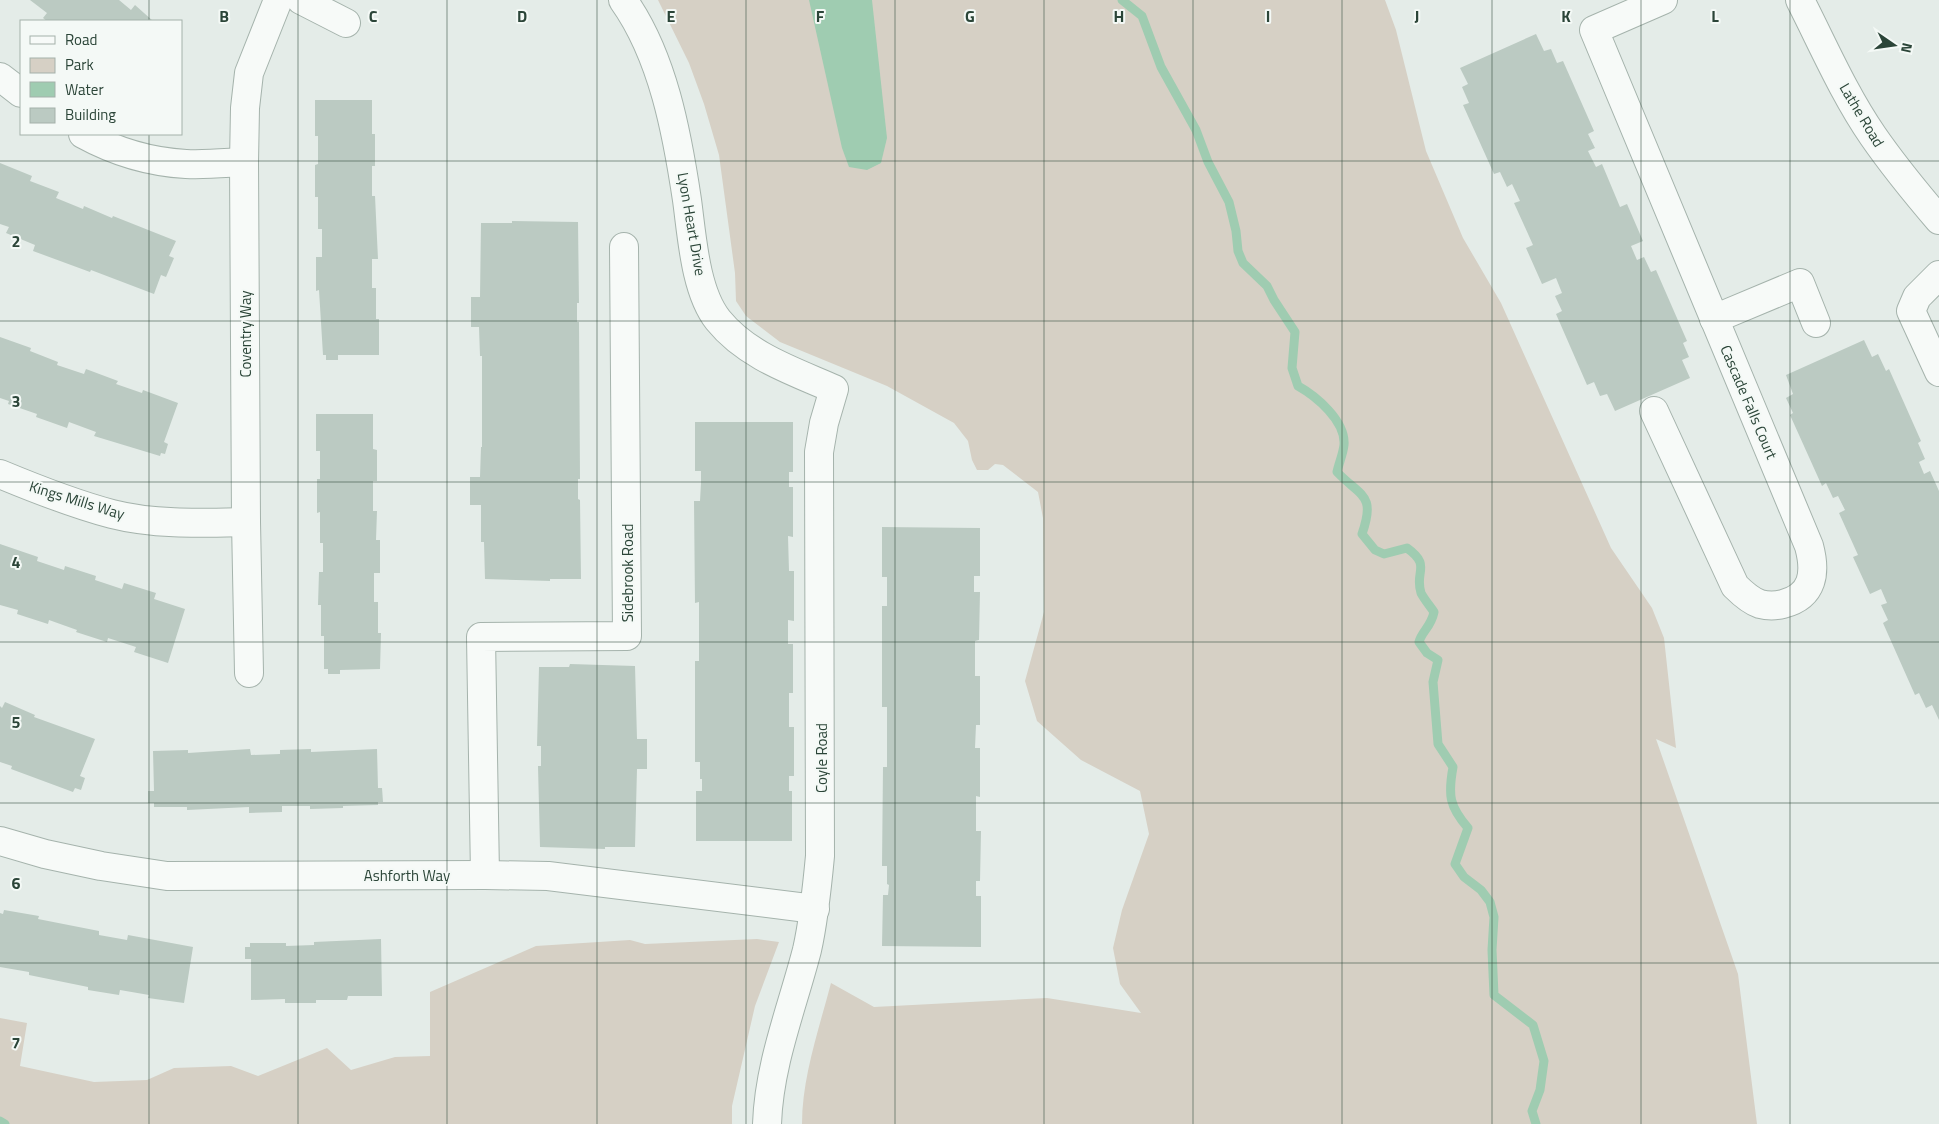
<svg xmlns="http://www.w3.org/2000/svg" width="1939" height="1124" font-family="'Titillium Web',sans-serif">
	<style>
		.green { fill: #d6d0c5 }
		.water { fill: #9fccb1 }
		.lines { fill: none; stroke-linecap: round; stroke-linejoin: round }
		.stream { stroke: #9fccb1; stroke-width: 9 }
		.building { fill: #bbcac2 }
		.minor-casing { stroke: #a5b3ac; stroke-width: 30 }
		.minor { stroke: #f7faf8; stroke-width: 28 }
		.grid { fill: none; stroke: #2b4538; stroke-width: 1; stroke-opacity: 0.55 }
		.labels { text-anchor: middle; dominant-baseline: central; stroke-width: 4; stroke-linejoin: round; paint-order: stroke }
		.street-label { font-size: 15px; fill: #2b4538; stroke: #f4f9f6 }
		.grid-label { font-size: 16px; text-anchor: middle; font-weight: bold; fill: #2b4538; stroke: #f4f9f6; stroke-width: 4; stroke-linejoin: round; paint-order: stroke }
	</style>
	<rect width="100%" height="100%" fill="#e4ece8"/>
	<g class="green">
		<path d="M658 0H1385L1396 30 1426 151 1463 238 1501 303 1611 548 1652 608 1664 638 1676 748 1656 739 1738 974 1757 1124H802C802 1077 819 1029 831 983L874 1007 1047 998 1141 1013 1120 984 1113 948 1122 910 1149 834 1140 791 1081 760 1037 721 1025 681 1044 612 1043 518 1038 492 1003 465 995 464 988 470H977L972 460 968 441 954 423 887 386 780 342 746 316 736 301 735 273 719 155 704 104 689 63Z"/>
		<polygon points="757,939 779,942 755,1006 732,1106 732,1124 0,1124 0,1018 27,1023 20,1066 94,1082 147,1080 174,1068 231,1066 258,1076 327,1048 351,1070 395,1057 430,1056 430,992 536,946 630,940 645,944"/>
	</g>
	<polygon class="water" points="809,0 872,0 887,138 881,163 867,170 849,167 842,148"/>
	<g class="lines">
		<g class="stream">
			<path d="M1122 0 1142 16 1161 67 1196 130 1208 162 1229 202 1236 231 1238 251 1243 263 1267 286 1274 300 1295 332 1292 368 1298 386C1316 396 1346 421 1344 445 1343 454 1339 463 1337 472 1361 497 1376 494 1362 534L1375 550 1384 554 1407 548C1432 566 1414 571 1421 593 1424 599 1430 606 1434 612 1431 627 1422 631 1419 642L1427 653 1438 660 1433 682 1438 744 1453 767C1448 795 1449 806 1468 828L1455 864 1464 877 1481 890 1490 902 1494 917 1492 950 1494 995 1533 1025 1544 1061 1540 1090 1532 1111 1536 1124"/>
			<polyline points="0,1121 5,1124"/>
		</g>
	</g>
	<g class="building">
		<polygon points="30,0 119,0 131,10 135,5 153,21 47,21 43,18 47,13"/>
		<polygon points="1536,34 1544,51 1551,49 1557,63 1563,61 1594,131 1588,134 1595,148 1588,151 1596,167 1602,164 1620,207 1627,204 1643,241 1631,246 1637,260 1644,257 1651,272 1656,270 1687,341 1683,343 1689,357 1682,360 1690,378 1615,411 1607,394 1600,396 1594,382 1587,385 1556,314 1562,311 1555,296 1562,293 1556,278 1542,284 1526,248 1533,245 1514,203 1520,201 1512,184 1507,187 1500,172 1494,174 1463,105 1469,103 1462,87 1468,84 1460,68"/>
		<polygon points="315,100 372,100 372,134 375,134 375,166 372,166 372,196 375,196 378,259 372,259 372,288 376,288 376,319 379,319 379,355 338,355 338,360 326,360 326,355 323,355 319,290 316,291 316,257 322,257 322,229 318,229 318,197 315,197 315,165 318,164 318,136 315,136"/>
		<polygon points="0,163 32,176 30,181 59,192 56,198 83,209 84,206 112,218 113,216 176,241 169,256 174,258 166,277 161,275 154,294 91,270 90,272 33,251 35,245 6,233 9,227 0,224"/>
		<polygon points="512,221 578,222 579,303 577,303 577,322 579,322 580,479 578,479 578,499 580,500 581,579 550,579 550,581 485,579 484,542 481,542 481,505 470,505 470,477 480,477 481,447 482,447 482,356 480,356 479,327 471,327 471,297 480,297 481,223 512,223"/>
		<polygon points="0,337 31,348 30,351 58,362 57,365 84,374 86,369 118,381 116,384 142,393 143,390 178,403 164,442 168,444 165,454 161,453 160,456 94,436 96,432 69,422 67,428 36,417 37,414 8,404 9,401 0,398"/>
		<polygon points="1864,340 1872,357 1878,354 1886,371 1889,369 1921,441 1918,443 1925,459 1919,462 1924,474 1930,471 1939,491 1939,720 1932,705 1926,708 1919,693 1915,695 1883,623 1888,620 1881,605 1887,603 1881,589 1870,594 1853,557 1858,555 1839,513 1845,510 1838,496 1833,498 1826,483 1822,486 1790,415 1793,413 1786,398 1793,394 1786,375"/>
		<polygon points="316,414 373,414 373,449 377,450 377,481 373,481 373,511 377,511 376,540 380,540 380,573 374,573 374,602 378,602 378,633 381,633 380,669 340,670 340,674 328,674 328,669 324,669 324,636 321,636 321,605 318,605 319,572 323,572 323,543 320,543 320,512 317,513 317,479 320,479 320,451 316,451"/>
		<polygon points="695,422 793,422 793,472 789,472 789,487 793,487 793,537 788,536 789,571 794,571 794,621 788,620 788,644 793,644 793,693 789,693 789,727 794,727 794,776 789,776 789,791 792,791 792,841 696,841 696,791 702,791 702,779 700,779 700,762 695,762 695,661 699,661 699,602 695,603 694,501 700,501 701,483 701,471 695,471"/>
		<polygon points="882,527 980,528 980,576 974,576 974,592 980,592 979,640 975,641 975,676 980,676 980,725 976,725 975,748 980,748 980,797 976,796 976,831 981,831 980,881 976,881 976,896 981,896 981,947 882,946 883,895 888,895 889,885 887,884 887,866 882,866 883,767 887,767 887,707 882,707 882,606 887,606 887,577 882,577"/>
		<polygon points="0,544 38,557 37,561 64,570 65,566 96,576 95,580 122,589 124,583 156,593 154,599 185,609 168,663 134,652 136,647 108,638 107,642 76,632 77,630 49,620 48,624 17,614 18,610 0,605"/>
		<polygon points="570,664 635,666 637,739 647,739 647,769 637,769 635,847 605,847 605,849 540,847 538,766 541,766 541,746 537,746 539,667 569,667"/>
		<polygon points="5,702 35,715 34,717 95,739 80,776 85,778 81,790 75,788 73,792 11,769 12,766 0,762 0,706 2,708"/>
		<polygon points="250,749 251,755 280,754 280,750 311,749 311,752 377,749 378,788 382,788 383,802 378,802 378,805 343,806 343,808 310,809 310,806 282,806 282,812 249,813 249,807 187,810 187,807 154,807 154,803 148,803 148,791 154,791 153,751 188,750 188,753"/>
		<polygon points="4,910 39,916 38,919 99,931 99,935 127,940 128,935 193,947 184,1003 148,998 149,995 120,990 119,995 88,990 88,987 29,975 29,972 0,967 0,913 3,914"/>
		<polygon points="381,939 382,996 348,996 347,1000 316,1000 316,1003 285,1003 285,999 251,1000 251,959 245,959 245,947 250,947 250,943 286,943 286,946 314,945 314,942"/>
	</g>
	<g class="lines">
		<g class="minor-casing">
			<g id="minor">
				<polyline points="301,0 346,23"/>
				<path d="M623 0C663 56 677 133 687 200 692 236 695 291 718 320 747 356 793 371 834 389L824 423 819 452 820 856C817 888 814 919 807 950 792 1008 769 1064 767 1124"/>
				<path d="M1800 0C1823 45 1844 94 1873 136 1893 165 1916 193 1939 220"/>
				<polyline points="0,77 21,93"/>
				<path d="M83 134C114 151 150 162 186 164 205 165 225 163 244 162"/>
				<polyline points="1939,275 1917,297 1911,311 1939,372"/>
				<polyline points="1714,319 1800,283 1816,323"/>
				<path d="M1654 411 1735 586C1742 593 1751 601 1760 604 1768 606 1775 606 1783 604 1814 596 1816 572 1809 546L1594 30 1663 0"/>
				<path d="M0 474C36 489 74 504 112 514 155 525 202 523 246 522"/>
				<polyline points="249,673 246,522 244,162 245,108 249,73 278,0"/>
				<polyline points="0,841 45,854 101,866 167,876 485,875 548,876 815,909"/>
				<polyline points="485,875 481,637 627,636 624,247"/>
			</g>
		</g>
		<use href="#minor" class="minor"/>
	</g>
	<path class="grid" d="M149 0V21M298 0V1124M447 0V1124M597 0V1124M746 0V1124M895 0V1124M1044 0V1124M1193 0V1124M1342 0V1124M1492 0V1124M1641 0V1124M1790 0V1124M149 134V1124M0 161H1939M0 321H1939M0 482H1939M0 642H1939M0 803H1939M0 963H1939"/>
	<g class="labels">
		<g class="street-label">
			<text transform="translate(1862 115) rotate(59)">Lathe Road</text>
			<text transform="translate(692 224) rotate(80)">Lyon Heart Drive</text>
			<text transform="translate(245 334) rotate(-90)">Coventry Way</text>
			<text transform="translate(1749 402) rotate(67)">Cascade Falls Court</text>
			<text transform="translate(77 500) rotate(17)">Kings Mills Way</text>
			<text transform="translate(627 573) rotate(-90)">Sidebrook Road</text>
			<text transform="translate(821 758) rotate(-90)">Coyle Road</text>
			<text x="407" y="875">Ashforth Way</text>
		</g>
	</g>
	<g class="grid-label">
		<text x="224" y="22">B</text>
		<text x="373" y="22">C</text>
		<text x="522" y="22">D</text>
		<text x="671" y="22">E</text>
		<text x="820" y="22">F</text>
		<text x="970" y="22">G</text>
		<text x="1119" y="22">H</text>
		<text x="1268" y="22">I</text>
		<text x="1417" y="22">J</text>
		<text x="1566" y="22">K</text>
		<text x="1715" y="22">L</text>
		<text x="16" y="247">2</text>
		<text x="16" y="407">3</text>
		<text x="16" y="568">4</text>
		<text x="16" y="728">5</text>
		<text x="16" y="889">6</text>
		<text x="16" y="1049">7</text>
	</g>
	<rect x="20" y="20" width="162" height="115" fill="#f4f9f6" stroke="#a4b1aa"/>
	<rect x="30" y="36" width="25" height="8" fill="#f7faf8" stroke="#a4b1aa"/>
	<text x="65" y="45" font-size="15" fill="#2b4538">Road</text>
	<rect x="30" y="58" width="25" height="15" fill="#d6d0c5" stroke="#a4b1aa"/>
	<text x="65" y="70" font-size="15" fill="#2b4538">Park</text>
	<rect x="30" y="82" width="25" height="15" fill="#9fccb1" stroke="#a4b1aa"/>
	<text x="65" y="95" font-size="15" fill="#2b4538">Water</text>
	<rect x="30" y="108" width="25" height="15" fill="#bbcac2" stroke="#a4b1aa"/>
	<text x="65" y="120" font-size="15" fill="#2b4538">Building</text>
	<g transform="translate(1894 45) rotate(103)" stroke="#f4f9f6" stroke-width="4" paint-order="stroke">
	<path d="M0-4L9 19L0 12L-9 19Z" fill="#2b4538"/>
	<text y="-8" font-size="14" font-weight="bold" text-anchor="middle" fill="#2b4538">N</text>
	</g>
</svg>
